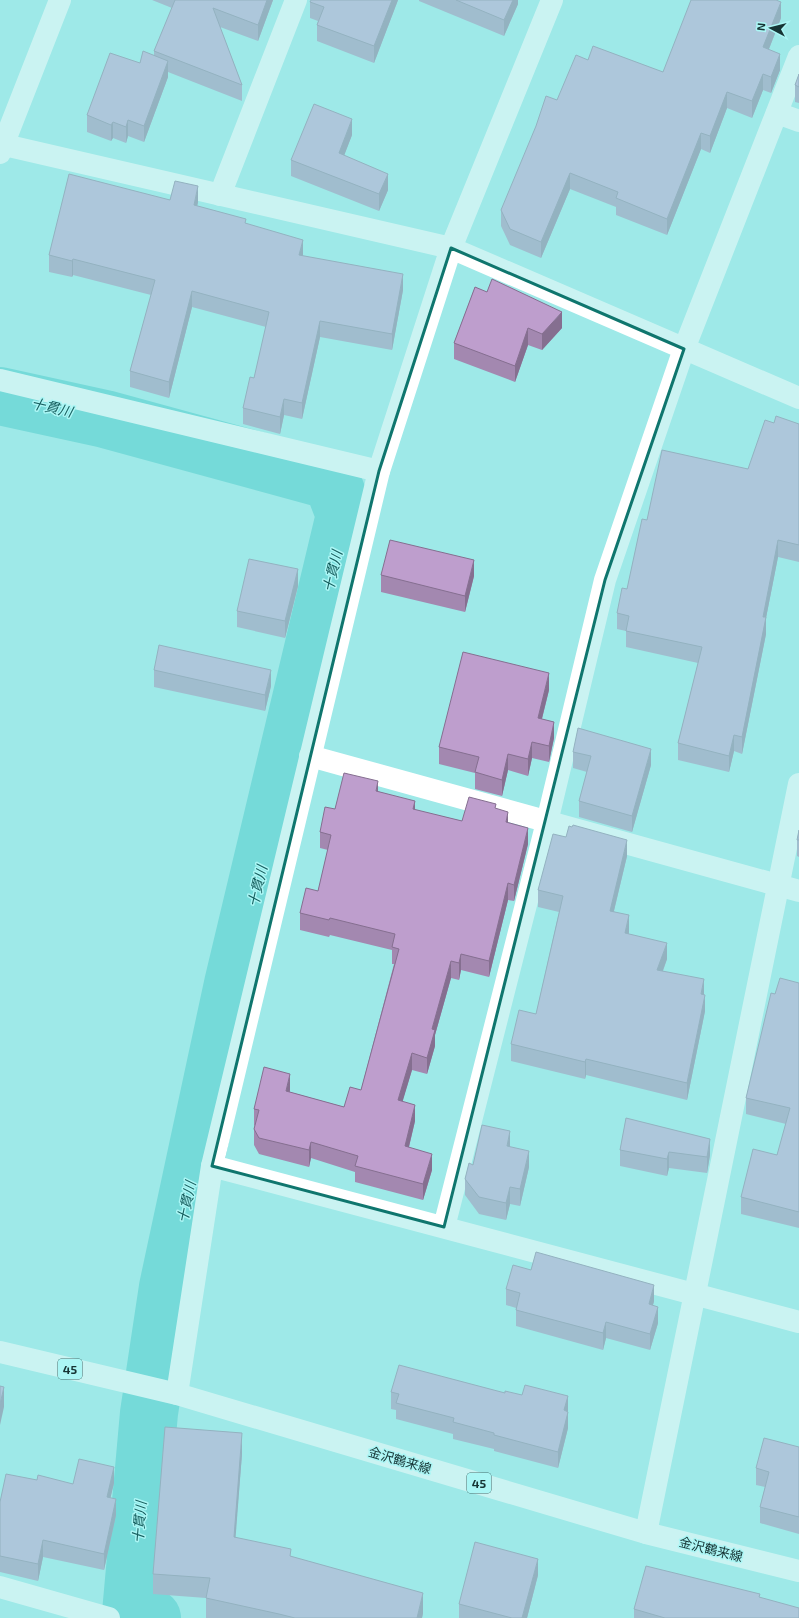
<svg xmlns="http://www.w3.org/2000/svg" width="799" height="1618" font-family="'Exo 2','Noto Sans JP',sans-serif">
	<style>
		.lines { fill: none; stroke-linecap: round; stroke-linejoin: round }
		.river { stroke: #44c7c7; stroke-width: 58 }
		.minor { stroke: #fff; stroke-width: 22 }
		.major { stroke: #fff; stroke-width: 22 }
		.wall { fill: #a388b0 }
		.shaded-wall { fill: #856f90 }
		.building { fill: #be9ecd; stroke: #856f90 }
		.marked { fill: none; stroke: #0f766e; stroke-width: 3; stroke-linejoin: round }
		.labels { text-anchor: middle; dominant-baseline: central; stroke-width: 3; stroke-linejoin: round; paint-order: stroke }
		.shield { fill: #abf6f5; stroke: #436f6f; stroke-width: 1 }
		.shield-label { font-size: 12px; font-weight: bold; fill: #163535 }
		.street-label { font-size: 13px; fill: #163535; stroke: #abf6f5 }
		.water-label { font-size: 14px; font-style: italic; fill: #165e5e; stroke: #abf6f5 }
	</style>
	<rect width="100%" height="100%" fill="#9ee9e8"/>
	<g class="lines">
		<polyline class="river" points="0,396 105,419 332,481 345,515 233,984 168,1287 149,1413 131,1613 152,1618"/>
		<g class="minor">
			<polyline points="777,113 799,121"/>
			<polyline points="0,144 451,248 799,398"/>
			<polyline points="0,153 60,0"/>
			<polyline points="220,195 296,0"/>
			<polyline points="0,380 379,471"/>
			<polyline points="310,756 799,891"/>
			<polyline points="212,1166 799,1322"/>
			<polyline points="444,1227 547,822 605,580 684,349 799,56"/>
			<polyline points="177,1394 212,1166 379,471 451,248 552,0"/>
			<polyline points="646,1533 799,784"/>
			<polyline points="0,1587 109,1618"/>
		</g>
		<polyline class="major" points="0,1352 177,1394 646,1533 799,1571"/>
	</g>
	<g class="wall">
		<polygon points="152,0 273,0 258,41 220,27 242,85 242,101 168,72 168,77 144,142 128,136 126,143 113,138 111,141 87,132 87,115 140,63 154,56 154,51 172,8"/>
		<polygon points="398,0 374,63 317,41 317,25 318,21 310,18 310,2"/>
		<polygon points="419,0 518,0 518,4 504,36 419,1"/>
		<polygon points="781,18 769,49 780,70 771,93 763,90 752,118 727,108 710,153 701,149 667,235 616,215 616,207 570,189 541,258 510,245 501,226 501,210 557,100 588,60 663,72"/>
		<polygon points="799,74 799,103 795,102 795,85"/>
		<polygon points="352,135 344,155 388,190 379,211 291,176 291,160"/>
		<polygon points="170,200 198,202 197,206 246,224 303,256 403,290 392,350 320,337 302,419 284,415 280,434 243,424 243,408 254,378 266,327 192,307 169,398 130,387 130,371 151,295 73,275 72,277 49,272 49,255"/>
		<polygon points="475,287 562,328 542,350 528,345 515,382 454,359 454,343"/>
		<polygon points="774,423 799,424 799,562 778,557 766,618 766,634 742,754 734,751 729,772 678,760 678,743 698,663 626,647 626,631 617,629 617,613 627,589 647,520 748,469"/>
		<polygon points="381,575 474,576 465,612 381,592"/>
		<polygon points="298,586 285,638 237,627 237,611"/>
		<polygon points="154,670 271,686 265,711 154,687"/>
		<polygon points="549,690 542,719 554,738 549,762 532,758 528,776 508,770 502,796 475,789 475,773 439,764 439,747"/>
		<polygon points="573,752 651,765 632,832 579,817 579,801 587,772 573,768"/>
		<polygon points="378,791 415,810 462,821 496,809 508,823 528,844 514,901 508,900 489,977 461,970 459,980 451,978 435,1035 435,1046 427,1074 412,1070 402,1102 415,1121 409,1147 432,1170 423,1200 355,1182 355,1172 311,1158 309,1167 259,1154 254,1145 254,1129 255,1126 254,1125 254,1109 290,1090 290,1092 344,1107 361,1090 394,964 392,964 392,950 330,935 329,937 300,930 300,913 318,891 328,850 320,848 320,832 335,809"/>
		<polygon points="799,830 799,857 797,856 797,840"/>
		<polygon points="627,856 614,911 629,932 629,934 667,959 663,971 704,995 705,1011 687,1100 586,1075 585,1079 511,1061 511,1044 536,1014 559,912 538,907 538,890"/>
		<polygon points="799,983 799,1228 741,1214 741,1197 777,1155 786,1124 746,1114 746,1098 775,994"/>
		<polygon points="626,1118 710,1155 707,1173 669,1168 667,1176 620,1166 620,1150"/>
		<polygon points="510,1147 529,1167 520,1206 510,1204 506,1220 479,1214 465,1195 465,1179 473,1165"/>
		<polygon points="506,1289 654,1301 653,1305 658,1323 650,1350 606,1338 603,1350 516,1326 516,1308 506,1305"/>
		<polygon points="391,1392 505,1393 522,1395 568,1396 568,1428 558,1468 494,1451 494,1449 453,1439 453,1434 396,1419 396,1410 391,1409"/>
		<polygon points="799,1447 799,1534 760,1523 760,1507 765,1487 756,1485 756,1468"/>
		<polygon points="242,1454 235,1537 291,1557 423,1613 422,1618 206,1618 206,1598 153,1594 153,1574"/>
		<polygon points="114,1483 110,1498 116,1515 104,1570 43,1557 38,1581 0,1572 0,1502 73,1484"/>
		<polygon points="538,1575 527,1618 459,1618 459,1604"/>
		<polygon points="760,1598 799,1618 634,1618 634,1609"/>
	</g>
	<g class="shaded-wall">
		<polygon points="267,0 273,0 258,41 258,25"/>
		<polygon points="392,0 398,0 374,63 374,46"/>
		<polygon points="513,0 518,0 518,4 504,36 504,20"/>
		<polygon points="781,2 781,18 763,64 763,47"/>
		<polygon points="780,54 780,70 771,93 771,77"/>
		<polygon points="168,61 168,77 144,142 144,126"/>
		<polygon points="763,74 763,90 752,118 752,101"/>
		<polygon points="727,92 727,108 710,153 710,136"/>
		<polygon points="352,119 352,135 339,169 339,153"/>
		<polygon points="128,120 128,136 126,143 126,127"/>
		<polygon points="113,122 113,138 111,141 111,125"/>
		<polygon points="701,133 701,149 667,235 667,219"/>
		<polygon points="570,173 570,189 541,258 541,242"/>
		<polygon points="388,174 388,190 379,211 379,194"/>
		<polygon points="198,186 198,202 194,221 194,205"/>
		<polygon points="303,240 303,256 299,255"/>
		<polygon points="73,259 73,275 72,277 72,261"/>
		<polygon points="403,274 403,290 392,350 392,334"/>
		<polygon points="192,291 192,307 169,398 169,382"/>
		<polygon points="562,312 562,328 542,350 542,334"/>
		<polygon points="320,321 320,337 302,419 302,403"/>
		<polygon points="528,328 528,345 515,382 515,366"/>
		<polygon points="284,399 284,415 280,434 280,417"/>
		<polygon points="778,540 778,557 766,618 766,634 742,754 742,737 763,617"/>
		<polygon points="474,560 474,576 465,612 465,596"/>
		<polygon points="298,569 298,586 285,638 285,621"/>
		<polygon points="271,670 271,686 265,711 265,695"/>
		<polygon points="549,673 549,690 538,734 538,718"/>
		<polygon points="554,722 554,738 549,762 549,746"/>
		<polygon points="734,735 734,751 729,772 729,756"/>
		<polygon points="532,742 532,758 528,776 528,759"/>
		<polygon points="651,749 651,765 632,832 632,816"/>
		<polygon points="508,754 508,770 502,796 502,780"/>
		<polygon points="378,781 378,798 376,791"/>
		<polygon points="415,801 415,818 413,809"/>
		<polygon points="508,812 508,828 506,822"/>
		<polygon points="528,828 528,844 514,901 514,885"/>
		<polygon points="627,840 627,856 610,927 610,911"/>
		<polygon points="508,883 508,900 489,977 489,961"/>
		<polygon points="629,915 629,932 625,949 625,933"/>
		<polygon points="667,943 667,959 657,986 657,970"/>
		<polygon points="461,954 461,970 459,980 459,963"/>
		<polygon points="451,961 451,978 435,1035 435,1046 427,1074 427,1058 432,1029"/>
		<polygon points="704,979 704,995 701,994"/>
		<polygon points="705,995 705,1011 687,1100 687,1083"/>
		<polygon points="412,1053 412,1070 398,1117 398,1100"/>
		<polygon points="586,1059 586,1075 585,1079 585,1062"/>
		<polygon points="290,1074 290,1090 286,1107 286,1091"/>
		<polygon points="415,1105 415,1121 405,1163 405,1146"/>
		<polygon points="510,1131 510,1147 507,1146"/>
		<polygon points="710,1139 710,1155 707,1173 707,1157"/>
		<polygon points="311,1142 311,1158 309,1167 309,1150"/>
		<polygon points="529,1151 529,1167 520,1206 520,1189"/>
		<polygon points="669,1152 669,1168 667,1176 667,1159"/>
		<polygon points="432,1154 432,1170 423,1200 423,1184"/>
		<polygon points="510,1187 510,1204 506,1220 506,1203"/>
		<polygon points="654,1285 654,1301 649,1320 649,1304"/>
		<polygon points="658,1307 658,1323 650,1350 650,1334"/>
		<polygon points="606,1322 606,1338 603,1350 603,1333"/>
		<polygon points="4,1387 4,1407 0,1425 0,1404"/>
		<polygon points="568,1396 568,1412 564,1410"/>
		<polygon points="568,1412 568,1428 558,1468 558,1452"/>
		<polygon points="242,1433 242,1454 234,1558 234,1537"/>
		<polygon points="114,1467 114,1483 107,1513 107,1497"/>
		<polygon points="116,1499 116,1515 104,1570 104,1554"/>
		<polygon points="43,1540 43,1557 38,1581 38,1564"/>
		<polygon points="538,1559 538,1575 527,1618 522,1618"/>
		<polygon points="423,1593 423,1613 422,1618 417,1618"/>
	</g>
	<g class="building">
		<polygon points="175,0 267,0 258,25 213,8 242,85 154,51"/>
		<polygon points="311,0 392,0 374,46 317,25 324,7 310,2"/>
		<polygon points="456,0 513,0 504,20"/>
		<polygon points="691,0 776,0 781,2 763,47 780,54 771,77 763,74 752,101 727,92 710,136 701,133 667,219 616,198 618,192 570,173 541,242 510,229 501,210 536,126 546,96 557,100 576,55 588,60 593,46 663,72"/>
		<polygon points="143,51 168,61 144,126 128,120 126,127 113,122 111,125 87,115 110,53 140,63"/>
		<polygon points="799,74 799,87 795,85"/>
		<polygon points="314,104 352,119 339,153 388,174 379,194 291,160"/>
		<polygon points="69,174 170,200 175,181 198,186 194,205 246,219 245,223 303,240 299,255 403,274 392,334 320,321 302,403 284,399 280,417 243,408 250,377 254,378 269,312 192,291 169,382 130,371 155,280 73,259 72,261 49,255"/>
		<polygon points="492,279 562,312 542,334 528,328 515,366 454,343 475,287 487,292"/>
		<polygon points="776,416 799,424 799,545 778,540 763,617 766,617 742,737 734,735 729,756 678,743 702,647 626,631 629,616 617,613 622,588 627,589 642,519 647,520 662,450 748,469 765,420 774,423"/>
		<polygon points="390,540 474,560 465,596 381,575"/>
		<polygon points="249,559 298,569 285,621 237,611"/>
		<polygon points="159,645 271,670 265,695 154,670"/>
		<polygon points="463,652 549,673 538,718 554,722 549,746 532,742 528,759 508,754 502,780 475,772 479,757 439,747"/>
		<polygon points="578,728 651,749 632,816 579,801 591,756 573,752"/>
		<polygon points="344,773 378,781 376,791 415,801 413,809 462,821 469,797 496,804 495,808 508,812 506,822 528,828 514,885 508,883 489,961 461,954 459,963 451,961 432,1029 435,1030 427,1058 412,1053 398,1100 415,1105 405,1146 432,1154 423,1184 355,1166 358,1156 311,1142 309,1150 259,1138 254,1129 259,1110 254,1109 264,1067 290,1074 286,1091 344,1107 350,1087 361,1090 399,949 392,947 395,934 330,918 329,920 300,913 306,888 318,891 331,835 320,832 325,807 335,809"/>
		<polygon points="573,825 627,840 610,911 629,915 625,933 667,943 657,970 704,979 701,994 705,995 687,1083 586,1059 585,1062 511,1044 519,1010 536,1014 563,896 538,890 553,834 566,837 569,826 572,827"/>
		<polygon points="799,830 799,840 797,840"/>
		<polygon points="780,978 799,983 799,1212 741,1197 753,1149 777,1155 790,1108 746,1098 771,993 775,994"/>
		<polygon points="626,1118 710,1139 707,1157 669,1152 667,1159 620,1150"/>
		<polygon points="482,1125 510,1131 507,1146 529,1151 520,1189 510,1187 506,1203 479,1197 465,1179 469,1163 473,1165"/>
		<polygon points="536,1252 654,1285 649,1304 658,1307 650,1334 606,1322 603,1333 516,1310 520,1293 506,1289 513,1265 531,1270"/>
		<polygon points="399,1365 505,1393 505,1391 522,1395 525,1385 568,1396 564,1410 568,1412 558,1452 494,1435 494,1433 453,1422 454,1418 396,1403 399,1394 391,1392"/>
		<polygon points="0,1386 4,1387 0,1404"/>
		<polygon points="165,1427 242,1433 234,1537 291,1549 290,1556 423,1593 417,1618 295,1618 279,1614 206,1598 210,1578 153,1574"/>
		<polygon points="764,1438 799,1447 799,1517 760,1507 769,1472 756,1468"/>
		<polygon points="79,1459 114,1467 107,1497 116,1499 104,1554 43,1540 38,1564 0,1556 0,1502 6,1474 37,1480 38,1475 73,1484"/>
		<polygon points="475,1542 538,1559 522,1618 512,1618 459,1604"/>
		<polygon points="646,1566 760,1594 759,1597 799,1608 799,1618 665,1618 634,1609"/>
	</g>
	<path d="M0 0H799V1618H0ZM451 248 684 349 605 580 444 1227 212 1166 379 471Z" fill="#9ee9e8" fill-opacity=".55" fill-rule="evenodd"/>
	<path class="marked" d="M451 248 684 349 605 580 444 1227 212 1166 379 471Z"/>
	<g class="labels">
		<g class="shield">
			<rect x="58" y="1359" width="24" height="20" rx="3"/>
			<rect x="467" y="1473" width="24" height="20" rx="3"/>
		</g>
		<g class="shield-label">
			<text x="70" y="1369">45</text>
			<text x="479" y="1483">45</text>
		</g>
		<g class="street-label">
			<text transform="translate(400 1460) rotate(16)">金沢鶴来線</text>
			<text transform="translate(711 1549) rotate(14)">金沢鶴来線</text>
		</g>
		<g class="water-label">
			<text transform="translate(52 407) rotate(13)">十貫川</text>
			<text transform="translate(332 571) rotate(-77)">十貫川</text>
			<text transform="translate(257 886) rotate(-77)">十貫川</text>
			<text transform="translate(186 1202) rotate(-78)">十貫川</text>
			<text transform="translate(139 1522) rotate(-85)">十貫川</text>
		</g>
	</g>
	<g transform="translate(771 28) rotate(277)" stroke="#abf6f5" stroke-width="3" paint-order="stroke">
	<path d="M0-3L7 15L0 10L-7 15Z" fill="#163535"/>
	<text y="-6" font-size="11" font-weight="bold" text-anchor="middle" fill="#163535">N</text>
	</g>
</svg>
